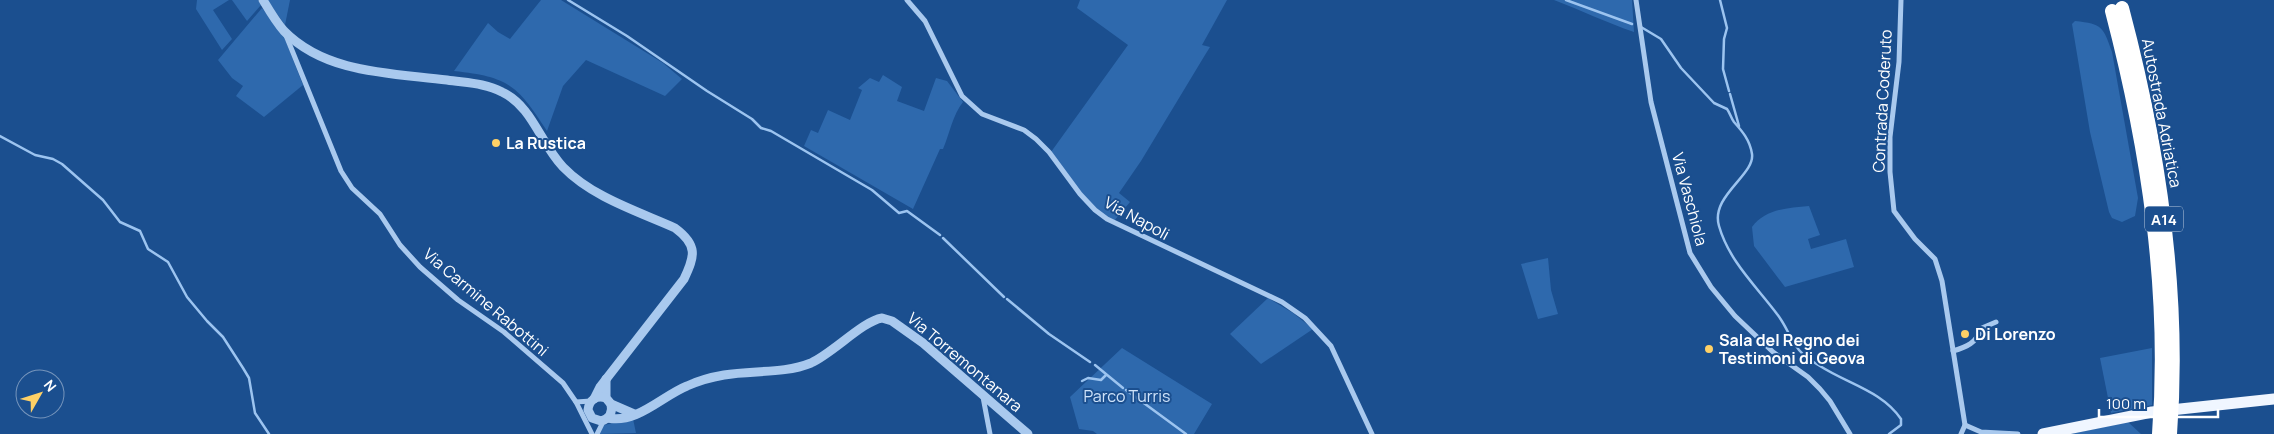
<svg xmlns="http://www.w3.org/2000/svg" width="2274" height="434" font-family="Manrope,sans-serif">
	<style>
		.green { fill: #2e69ad }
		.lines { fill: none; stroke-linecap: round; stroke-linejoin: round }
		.stream { stroke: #9cc4f0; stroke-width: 2.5 }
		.minor { stroke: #a9c9ee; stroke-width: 5 }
		.tertiary { stroke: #a9c9ee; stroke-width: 9 }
		.primary { stroke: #f0f6ff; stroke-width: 11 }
		.motorway-bridge { stroke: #fff; stroke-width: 14 }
		.poi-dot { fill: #ffd166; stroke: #1b4f8f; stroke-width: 2 }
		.labels { text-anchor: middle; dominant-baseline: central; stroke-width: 4; stroke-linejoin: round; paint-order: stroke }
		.shield { fill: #1b4f8f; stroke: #bbcadd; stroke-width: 1 }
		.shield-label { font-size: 15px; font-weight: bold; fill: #fff }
		.street-label { font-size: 16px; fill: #fff; stroke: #1b4f8f }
		.poi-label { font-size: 16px; font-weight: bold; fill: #fff; stroke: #1b4f8f; text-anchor: start }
		.park-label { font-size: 16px; fill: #cfe3fa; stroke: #1b4f8f }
	</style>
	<rect width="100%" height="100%" fill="#1b4f8f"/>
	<g class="green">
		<polygon points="197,0 229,0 213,10 232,39 222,50 196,9"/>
		<polygon points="232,0 258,0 261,5 247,21"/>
		<polygon points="267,0 290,0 285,25"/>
		<path d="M541 0H561L663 63 682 79 665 96 586 60 563 86 547 131C517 85 509 77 454 71L488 23 498 32 510 39Z"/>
		<path d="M1080 0H1227L1202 45 1210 47 1205 55 1141 161 1119 193 1130 202 1114 221C1086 205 1070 177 1051 152L1128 45 1077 8Z"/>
		<path d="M1554 0H1632L1634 32C1607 23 1581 10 1554 0Z"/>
		<polygon points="262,8 283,34 303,85 264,117 236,96 243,86 232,78 218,60"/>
		<path d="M2075 21C2103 24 2103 27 2112 52L2138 198 2135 216 2122 222 2112 218 2109 212 2090 132 2072 24Z"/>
		<path d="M883 75 902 87 897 101 924 111 936 78 947 81 963 102C953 114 949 135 943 149H940L913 209 804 146 811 130 818 133 828 110 850 120 862 90 858 88 870 78 879 82Z"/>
		<path d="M1809 206 1820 235 1808 239 1811 249 1846 239 1854 267 1785 287 1754 246 1752 227C1765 209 1788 208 1809 206Z"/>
		<polygon points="1548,258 1551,290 1558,314 1538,319 1521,264"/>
		<polygon points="1268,298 1293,313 1313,329 1261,364 1230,334"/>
		<polygon points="1122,348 1212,404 1194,434 1097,434 1093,431 1079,429 1070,397"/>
		<polygon points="2152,348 2152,405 2111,413 2100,358"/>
		<polygon points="633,419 636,433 598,434 604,425"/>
		<polygon points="2128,422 2141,434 2070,434"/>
	</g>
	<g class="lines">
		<g class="stream">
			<polyline points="568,0 627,36 707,91 752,119 761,128 771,131 872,190 899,213 907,211 940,235"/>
			<polyline points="1566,0 1632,24"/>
			<polyline points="1720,0 1727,28 1724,39 1723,69 1729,91"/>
			<path d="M1641 27 1661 39 1681 68 1714 103 1727 109C1730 113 1731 118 1734 122 1742 131 1750 140 1752 154 1755 175 1710 196 1719 226 1729 261 1756 286 1777 314 1786 325 1790 339 1799 350 1804 356 1813 362 1820 366 1848 384 1882 391 1901 419V425L1889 434"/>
			<polyline points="1730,94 1739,126"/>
			<polyline points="0,136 35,155 53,159 62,164 103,200 120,222 140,231 148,249 168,262 187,297 207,321 223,337 243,368 249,378 255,413 269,434"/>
			<polyline points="943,238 1004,297"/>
			<polyline points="1007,299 1049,334 1090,362"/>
			<polyline points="1095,365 1123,388"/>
			<polyline points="1082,381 1088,378 1101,380 1106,375"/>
			<polyline points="1126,390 1186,434"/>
		</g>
		<g class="minor">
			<polyline points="907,0 925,21 962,96 982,114 1024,130 1036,139 1049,152 1080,194 1095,210 1107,219 1282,302 1305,318 1331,346 1372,434"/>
			<polyline points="1636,0 1651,102 1690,253 1711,287 1735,316 1773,352 1808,377 1820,389 1830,401 1850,434"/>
			<polyline points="1901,0 1899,62 1890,137 1890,172 1894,211 1915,239 1935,259 1942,281 1965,425 1961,434"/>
			<polyline points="285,33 341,171 352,188 380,214 400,245 420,267 458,300 504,332 563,383 576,402 592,434"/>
			<path d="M1953 351C1967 347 1976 343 1982 328L1996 322"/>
			<polyline points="983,397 990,434"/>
			<polyline points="576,402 591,401"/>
			<polyline points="1965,425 1981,432 2018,434"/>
			<polyline points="597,434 604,420"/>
		</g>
		<g class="tertiary">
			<path d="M263 0C269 10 276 22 284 31 326 74 392 73 447 80 466 83 485 83 502 92 533 107 540 143 563 167 592 197 637 211 675 228 698 245 695 256 684 279L600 387 594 399"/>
			<polyline points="606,379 606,398 611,404 634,414"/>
			<path d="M606 398C596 395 589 400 588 410L592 418 601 421C609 419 613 413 611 404"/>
			<path d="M608 418C637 424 662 396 687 386 698 381 712 377 724 375 752 370 784 374 811 363 833 353 863 321 882 318L892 321 923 343 1028 434"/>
		</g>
		<polyline class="primary" points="2043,434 2152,412 2274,399"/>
		<g class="motorway-bridge">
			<path d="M2122 8C2159 147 2181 290 2170 434"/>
			<path d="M2112 11C2148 149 2170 291 2159 434"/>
		</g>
	</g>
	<g class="poi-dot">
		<circle cx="496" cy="143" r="5"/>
		<circle cx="1965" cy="334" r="5"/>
		<circle cx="1709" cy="349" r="5"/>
	</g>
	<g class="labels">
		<rect class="shield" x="2145" y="206.5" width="38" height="25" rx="4"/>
		<g class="shield-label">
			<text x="2164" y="219">A14</text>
		</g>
		<g class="street-label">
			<text transform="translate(1882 101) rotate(-87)">Contrada Coderuto</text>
			<text transform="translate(2162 113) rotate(79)">Autostrada Adriatica</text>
			<text transform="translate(1690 199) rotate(75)">Via Vaschiola</text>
			<text transform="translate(1137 218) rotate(29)">Via Napoli</text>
			<text transform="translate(486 302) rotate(40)">Via Carmine Rabottini</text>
			<text transform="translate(965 362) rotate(40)">Via Torremontanara</text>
		</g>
		<g class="poi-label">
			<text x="506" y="143">La Rustica</text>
			<text x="1975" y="334">Di Lorenzo</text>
			<text x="1719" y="340">Sala del Regno dei<tspan x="1719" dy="18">Testimoni di Geova</tspan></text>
		</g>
		<g class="park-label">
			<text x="1127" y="396">Parco Turris</text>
		</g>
	</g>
	<g transform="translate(40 394) rotate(51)"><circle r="24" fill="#1b4f8f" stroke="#7695bc"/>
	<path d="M0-4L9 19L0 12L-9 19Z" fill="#ffd166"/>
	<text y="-8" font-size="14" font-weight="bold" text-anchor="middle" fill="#ffffff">N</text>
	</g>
	<path d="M2099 409v8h119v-8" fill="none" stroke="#ffffff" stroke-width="2.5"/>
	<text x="2106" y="409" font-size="15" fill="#ffffff" stroke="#1b4f8f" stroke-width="4" paint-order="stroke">100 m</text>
</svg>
